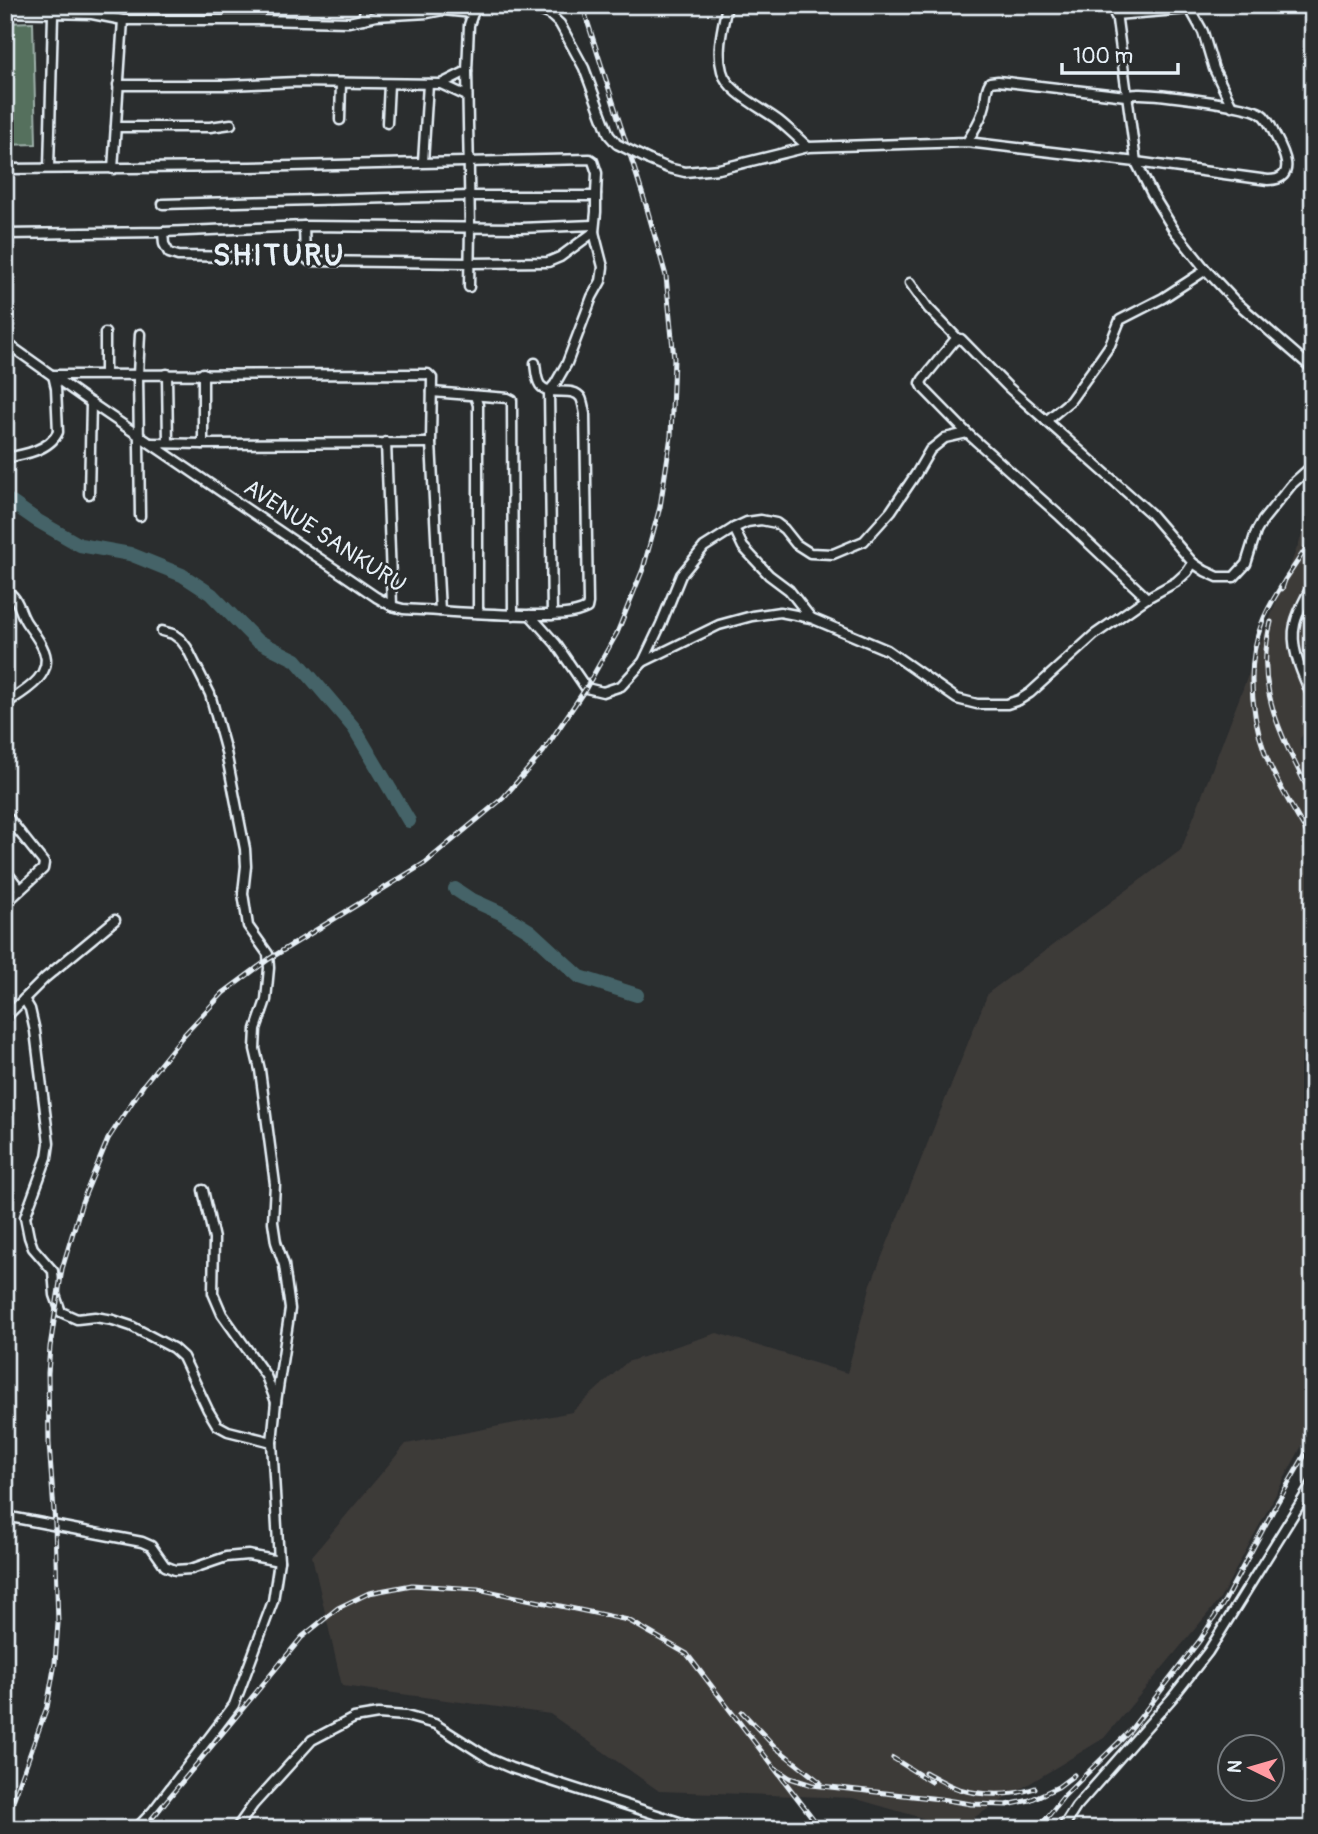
<svg xmlns="http://www.w3.org/2000/svg" width="1318" height="1834" font-family="Pangolin,sans-serif">
	<style>
		.built { fill: #3d3a39 }
		.green { fill: #556f5d; stroke: #9eb0aa; stroke-width: 2 }
		.lines { fill: none; stroke-linecap: round; stroke-linejoin: round }
		.river { stroke: #456467; stroke-width: 14 }
		.minor-casing { stroke: #e8f1f8; stroke-width: 13 }
		.minor { stroke: #2a2d2e; stroke-width: 8 }
		.rail-casing { stroke: #e8f1f8; stroke-width: 5 }
		.rail { stroke: #2a2d2e; stroke-width: 2.5; stroke-dasharray: 8; stroke-linecap: butt }
		.minor-bridge-casing { stroke: #e8f1f8; stroke-width: 13; stroke-linecap: butt }
		.minor-bridge { stroke: #2a2d2e; stroke-width: 8 }
		.labels { text-anchor: middle; dominant-baseline: central; stroke-width: 5; stroke-linejoin: round; paint-order: stroke }
		.street-label { font-size: 23px; fill: #e8f1f8; stroke: #2a2d2e }
		.district-label { font-size: 30px; font-weight: bold; letter-spacing: 2px; fill: #e8f1f8; stroke: #2a2d2e }
	</style>
	<rect width="100%" height="100%" fill="#2a2d2e"/>
	<filter id="ink" filterUnits="userSpaceOnUse"><feTurbulence type="fractalNoise" baseFrequency=".0143" numOctaves="2"/><feDisplacementMap in="SourceGraphic" scale="14" xChannelSelector="R" yChannelSelector="G"/><feConvolveMatrix kernelMatrix="1 2 1 2 8 2 1 2 1" color-interpolation-filters="sRGB"/></filter>
	<g filter="url(#ink)">
		<polygon class="built" points="1313,506 1313,717 1300,739 1300,745 1313,774 1313,1425 1220,1599 1104,1738 957,1828 853,1798 659,1791 550,1714 342,1686 312,1556 406,1444 572,1412 627,1362 717,1333 847,1373 871,1284 988,993 1181,850"/>
		<polygon class="green" points="33,22 36,144 5,145 5,23"/>
		<g class="lines">
			<g class="river">
				<polyline points="5,498 38,521 80,545 130,554 182,575 211,594 256,640 296,660 354,728 409,821"/>
				<polyline points="455,889 470,899 501,913 530,931 580,977 637,995"/>
			</g>
			<g class="minor-casing">
				<g id="minor">
					<polyline points="526,5 549,14 560,24 584,68 609,135 617,144"/>
					<path d="M727 5C723 26 716 50 722 71 727 92 762 108 779 121 789 129 798 138 808 147"/>
					<polyline points="1115,5 1136,162 1152,194 1174,230 1206,270 1235,301 1313,369"/>
					<polyline points="1188,5 1203,32 1214,69 1232,106"/>
					<polyline points="5,12 92,14 123,20 257,20 349,22 376,16 428,13 443,10 473,13"/>
					<polyline points="1115,15 1189,9"/>
					<polyline points="363,19 366,5"/>
					<polyline points="441,84 467,96"/>
					<polyline points="118,85 227,85 296,82 441,84 467,71"/>
					<polyline points="340,120 341,83"/>
					<polyline points="387,123 389,84"/>
					<polyline points="116,127 210,127 231,124"/>
					<path d="M649 160 668 168 685 172 719 169 808 147 967 142 1136 162 1268 180C1299 180 1283 150 1275 135 1272 128 1267 117 1260 113 1248 105 1153 93 1137 94 1133 94 1130 95 1126 96L998 81 990 82C985 90 986 97 985 105 982 119 974 130 967 142"/>
					<polyline points="423,162 428,84"/>
					<polyline points="49,168 53,15"/>
					<polyline points="5,169 250,167 590,159 593,161 597,173 596,194 593,196 470,196 163,204"/>
					<polyline points="113,169 123,20"/>
					<polyline points="304,226 305,257 309,261 470,263 548,262 560,257 594,232"/>
					<polyline points="163,232 164,244 169,253 178,256 250,257"/>
					<polyline points="5,234 163,232 304,226 520,228 593,225"/>
					<polyline points="910,283 928,308 958,339 961,339 1008,387 1150,513 1193,563 1205,571 1218,577 1234,577 1246,564 1256,532 1263,520 1292,484 1313,465"/>
					<polyline points="469,287 470,228 467,71 469,25 473,13 481,5"/>
					<polyline points="958,339 954,341 923,379 921,383 924,389 967,433 1060,516 1147,598"/>
					<path d="M5 342 91 403 376 597 392 606 403 609C446 611 490 615 533 615 550 615 571 616 587 608L588 603 585 414C584 409 583 402 581 398 573 385 550 398 540 385 536 379 536 370 535 363"/>
					<polyline points="203,373 203,444"/>
					<polyline points="105,374 105,333"/>
					<polyline points="167,374 168,443"/>
					<polyline points="432,392 508,398 512,400 513,615"/>
					<polyline points="475,396 478,405 478,613"/>
					<polyline points="1046,421 1070,401 1101,358 1110,345 1120,320 1163,298 1206,270"/>
					<polyline points="386,442 392,606"/>
					<polyline points="151,443 203,444 431,443"/>
					<path d="M5 458C23 455 50 450 58 432L56 388 53 375 428 374 432 378 431 443 440 611"/>
					<polyline points="89,494 91,403"/>
					<polyline points="140,516 138,375 140,334"/>
					<polyline points="734,528 743,547 769,575 789,590 811,618"/>
					<path d="M1313 583C1307 596 1298 610 1295 624 1289 649 1304 677 1313 699"/>
					<path d="M5 590C19 597 19 611 26 622 32 631 40 640 44 651 54 676 23 692 5 704"/>
					<polyline points="530,615 556,644 586,688 603,692 621,686 643,662 661,624 681,575 704,547 734,528 747,522 761,520 776,523 784,529 796,544 810,553 833,554 864,541 891,511 916,474 930,450 945,438 967,433"/>
					<polyline points="552,615 549,391 555,384 567,363 592,297 601,281 603,267 594,232 596,212 596,194"/>
					<polyline points="643,662 719,625 752,616 780,612 811,618 887,650 957,699 977,704 1007,704 1019,700 1030,693 1094,635 1147,598 1176,582 1187,572 1193,563"/>
					<polyline points="5,814 44,863 43,869 5,904"/>
					<polyline points="5,870 20,889"/>
					<polyline points="24,999 30,1009 35,1031 49,1143 47,1157 25,1217 29,1237 33,1248 53,1271 55,1295 61,1312 77,1319 95,1317 113,1320 131,1326 173,1348 183,1357 208,1410 217,1425 228,1431 272,1442"/>
					<polyline points="5,1018 45,978 115,920"/>
					<polyline points="203,1190 214,1239 213,1293 222,1314 266,1376 276,1402"/>
					<polyline points="5,1516 142,1542 151,1546 165,1566 175,1570 191,1569 226,1557 248,1555 279,1561"/>
					<polyline points="5,1820 11,1829"/>
					<polyline points="136,1829 153,1811 234,1705 273,1601 279,1561 272,1442 276,1402 290,1309 284,1265 276,1242 273,1222 275,1184 260,1070 255,1049 256,1029 266,1000 269,968 268,954 248,926 243,893 246,866 245,849 226,752 210,694 187,648 181,640 173,634 162,631"/>
					<polyline points="236,1829 253,1805 312,1740 354,1718 378,1714 406,1716 435,1724 490,1759 511,1768 701,1829"/>
					<polyline points="1062,1829 1076,1807 1172,1698 1208,1652 1313,1483"/>
				</g>
			</g>
			<use href="#minor" class="minor"/>
			<g class="rail-casing">
				<g id="rail">
					<path d="M1285 580C1277 594 1267 608 1262 623 1244 669 1252 729 1273 772 1285 796 1299 820 1313 843"/>
					<polyline points="1282,589 1285,580 1313,538"/>
					<path d="M1271 622C1257 673 1272 717 1295 763 1301 775 1306 786 1313 797"/>
					<polyline points="742,1712 775,1747 820,1782"/>
					<polyline points="893,1758 931,1782"/>
					<polyline points="778,1770 790,1778 812,1785 940,1799 971,1804 1007,1805 1030,1800 1058,1787 1074,1775"/>
					<path d="M925 1772C936 1778 947 1785 959 1789 982 1796 1013 1796 1035 1788"/>
					<polyline points="5,1823 47,1707 55,1663 58,1623 55,1525 49,1443 48,1373 50,1347 62,1269 82,1202 108,1139 144,1084 182,1037 223,993 269,959 425,863 503,798 543,752 586,688 617,633 643,569 660,507 671,436 674,359 666,276 646,205 586,17 585,5"/>
					<polyline points="143,1829 302,1637 338,1608 369,1593 412,1585 478,1589 628,1620 687,1654 821,1829"/>
					<polyline points="1038,1829 1064,1796 1129,1732 1200,1640 1223,1604 1276,1505 1313,1441"/>
				</g>
			</g>
			<use href="#rail" class="rail"/>
			<g class="minor-bridge-casing">
				<polyline id="minor-bridge" points="617,144 649,160"/>
			</g>
			<use href="#minor-bridge" class="minor-bridge"/>
		</g>
	</g>
	<g class="labels">
		<g class="street-label">
			<text transform="translate(325 536) rotate(33)">AVENUE SANKURU</text>
		</g>
		<g class="district-label">
			<text x="279" y="255">SHITURU</text>
		</g>
	</g>
	<rect width="1318" height="1834" fill="none" stroke="#2a2d2e" stroke-width="28"/>
	<rect x="14" y="14" width="1290" height="1806" fill="none" stroke="#e8f1f8" stroke-width="2.5" filter="url(#ink)"/>
	<g transform="translate(1251 1768) rotate(275)"><circle r="33" fill="#2a2d2e" stroke="#767b7f" stroke-width="2"/>
	<path d="M0-5L12 26L0 18L-12 26Z" fill="#ff9aa2"/>
	<text y="-10" font-size="19" font-weight="bold" text-anchor="middle" fill="#e8f1f8">N</text>
	</g>
	<path d="M1062 63v10h116v-10" fill="none" stroke="#e8f1f8" stroke-width="3.5"/>
	<text x="1073" y="63" font-size="21" fill="#e8f1f8" stroke="#2a2d2e" stroke-width="5" paint-order="stroke">100 m</text>
</svg>
